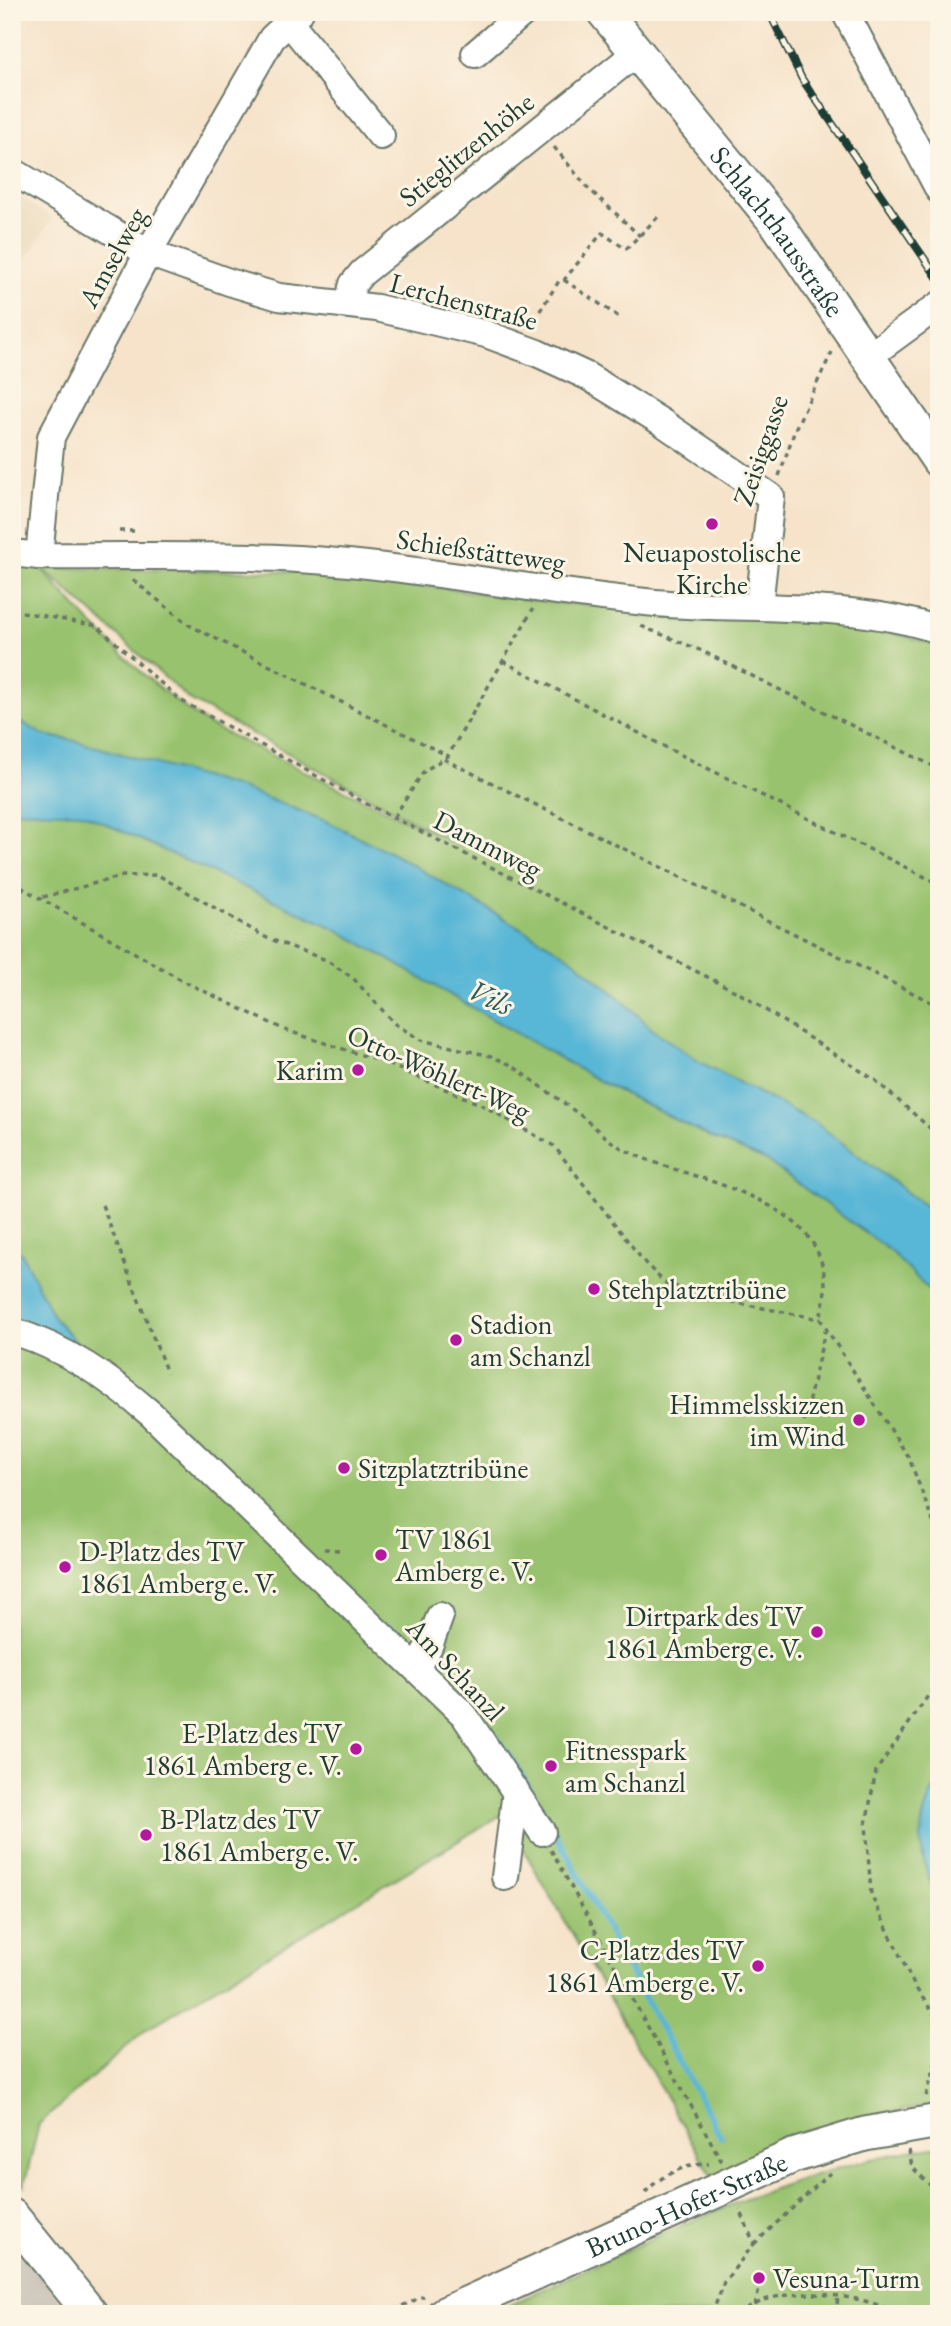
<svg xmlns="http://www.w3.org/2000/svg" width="951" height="2326" font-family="'EB Garamond',serif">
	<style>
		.built { fill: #ead9ba }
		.industrial { fill: #cac3b8 }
		.green { fill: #99c26e; stroke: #5c8051; stroke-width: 2 }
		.water { fill: #58b6d6; stroke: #3c7a85; stroke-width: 2 }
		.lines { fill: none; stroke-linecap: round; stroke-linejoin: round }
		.stream { stroke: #58b6d6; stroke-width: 6 }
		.minor-casing { stroke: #6a7768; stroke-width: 30 }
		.major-casing { stroke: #6a7768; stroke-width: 37 }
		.path { stroke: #6a7768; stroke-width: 3.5; stroke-dasharray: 5 5; stroke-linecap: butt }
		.minor { stroke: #fff; stroke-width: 26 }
		.major { stroke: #fff; stroke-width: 33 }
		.rail-casing { stroke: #1f3d34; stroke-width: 8 }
		.rail { stroke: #fcf5e5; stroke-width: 5; stroke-dasharray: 16; stroke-linecap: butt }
		.poi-dot { fill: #b5179e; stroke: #fcf5e5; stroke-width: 2.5 }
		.labels { text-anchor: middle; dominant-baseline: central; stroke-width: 6; stroke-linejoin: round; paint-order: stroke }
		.street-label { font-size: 28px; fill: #1f3d34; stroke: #fcf5e5 }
		.poi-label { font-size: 28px; fill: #1f3d34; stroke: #fcf5e5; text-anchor: start }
		.water-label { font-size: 30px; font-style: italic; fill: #2d5b5c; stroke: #fcf5e5 }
	</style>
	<rect width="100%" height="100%" fill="#fcf5e5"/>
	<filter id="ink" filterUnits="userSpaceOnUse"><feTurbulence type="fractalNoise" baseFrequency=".0143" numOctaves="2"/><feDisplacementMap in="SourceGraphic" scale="14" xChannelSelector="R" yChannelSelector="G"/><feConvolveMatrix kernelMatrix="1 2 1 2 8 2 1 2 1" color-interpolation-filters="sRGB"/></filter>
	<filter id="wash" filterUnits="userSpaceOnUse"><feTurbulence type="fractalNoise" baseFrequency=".00686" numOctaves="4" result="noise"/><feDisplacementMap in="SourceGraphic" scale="28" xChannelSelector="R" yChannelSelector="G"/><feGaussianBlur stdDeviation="1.57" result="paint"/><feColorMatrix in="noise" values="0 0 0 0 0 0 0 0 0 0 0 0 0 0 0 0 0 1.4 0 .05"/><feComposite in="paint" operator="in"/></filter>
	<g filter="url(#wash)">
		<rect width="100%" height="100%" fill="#f6e3ca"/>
		<g class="built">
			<polygon points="12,191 52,218 12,281"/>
			<polygon points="12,282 25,290 18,306 12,303"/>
		</g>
		<polygon class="industrial" points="12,2239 72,2314 12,2314"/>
		<g class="green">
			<path d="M12 563 39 566C91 625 143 681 209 725L462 847 191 701 42 568 328 572 538 601 858 623 939 646V2104L862 2118 715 2182 503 1814 147 2029 39 2124 24 2186 12 2175Z"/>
			<path d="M939 2146V2314H490C634 2248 780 2169 939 2146Z"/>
		</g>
		<g class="water">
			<polygon points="12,717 44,735 76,741 241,788 326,821 395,855 569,956 624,1002 653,1030 698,1061 816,1123 939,1217 939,1300 890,1251 767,1161 710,1137 603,1083 334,928 82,813 12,810"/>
			<polygon points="12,1249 22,1254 54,1318 80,1346 12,1318"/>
			<path d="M939 1780V1902C918 1858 912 1823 939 1780Z"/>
		</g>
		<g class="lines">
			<g class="stream">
				<polyline points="80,1346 105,1361 149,1396"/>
				<polyline points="389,1626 419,1650"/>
				<path d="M429 1659C505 1731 550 1823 599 1914 639 1988 680 2063 721 2137"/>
			</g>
		</g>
	</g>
	<g filter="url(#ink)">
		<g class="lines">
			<g class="minor-casing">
				<g id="minor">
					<polyline points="845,12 939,190"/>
					<polyline points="289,22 381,136"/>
					<polyline points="475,54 524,12"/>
					<polyline points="12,171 148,253 229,282 279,297 377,308 486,334 537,353 587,376 663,423 771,497 759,606"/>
					<polyline points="348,304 353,284 362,273 637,52"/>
					<polyline points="869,356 939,305"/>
					<path d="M12 553 39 556C125 557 212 554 298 559 418 566 536 592 655 603 750 611 847 600 939 630"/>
					<polyline points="39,556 51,437 148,253 272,38 300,12"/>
					<path d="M12 1331C66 1348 109 1378 151 1414L464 1715 542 1832"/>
					<polyline points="417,1666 429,1646 440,1616"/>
					<polyline points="505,1877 516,1791"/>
				</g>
			</g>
			<g class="major-casing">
				<g id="major">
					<path id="s1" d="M604 12 778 225 939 461"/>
					<polyline points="12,2216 91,2314"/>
					<path id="s2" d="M444 2314 793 2156 865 2134 939 2121"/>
				</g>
			</g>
			<g class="path">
				<polyline points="554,147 587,187 640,236"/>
				<polyline points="564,280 622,319"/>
				<polyline points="529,328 559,281 564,280 602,233 626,249 659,216"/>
				<polyline points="779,476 796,427 832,352"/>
				<polyline points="119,531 136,531"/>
				<polyline points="133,580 189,625 448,756"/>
				<polyline points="12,610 97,626 180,700 367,804 739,993 875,1080 939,1136"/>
				<polyline points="641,626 702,651 939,769"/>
				<polyline points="503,661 671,750 939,884"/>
				<polyline points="444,759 939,1006"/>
				<polyline points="394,817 424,771 448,756 533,609"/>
				<polyline points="12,882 187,983 285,1030 383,1062 482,1105 554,1146 645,1263 666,1284 737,1303 820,1319 909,1458 939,1537"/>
				<path d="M43 897 123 876 158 875 267 938 326 960 353 978 395 1024 421 1040 491 1056 511 1065C534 1081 557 1098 580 1115 595 1127 610 1143 627 1151 692 1183 825 1194 825 1287 825 1298 822 1309 820 1319"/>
				<polyline points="102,1205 167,1373"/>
				<polyline points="804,1421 825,1331"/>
				<polyline points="324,1549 339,1550"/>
				<polyline points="939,1680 876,1771 866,1824 871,1895 915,1987 939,2021"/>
				<polyline points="551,1850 722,2162"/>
				<polyline points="926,2096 939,2051"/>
				<polyline points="909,2150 912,2167 939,2194"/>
				<path d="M645 2193C659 2176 687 2163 709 2164"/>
				<polyline points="754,2244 830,2173"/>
				<polyline points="755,2306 759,2289"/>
				<polyline points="384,2314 424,2296"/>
				<polyline points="712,2314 724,2282 754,2244 740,2209"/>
				<path d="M738 2314C748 2309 758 2302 768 2299 804 2288 867 2296 899 2314"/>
				<polyline points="836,2314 838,2296"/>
			</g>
			<use href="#minor" class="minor"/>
			<use href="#major" class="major"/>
			<g class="rail-casing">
				<polyline id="rail" points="769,12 802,79 939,280"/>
			</g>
			<use href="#rail" class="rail"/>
		</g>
	</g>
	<g class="poi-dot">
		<circle cx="712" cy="524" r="7"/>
		<circle cx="358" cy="1070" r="7"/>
		<circle cx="594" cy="1289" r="7"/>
		<circle cx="456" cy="1340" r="7"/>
		<circle cx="859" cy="1420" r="7"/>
		<circle cx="344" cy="1468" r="7"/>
		<circle cx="381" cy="1555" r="7"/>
		<circle cx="65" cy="1567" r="7"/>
		<circle cx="817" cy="1632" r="7"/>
		<circle cx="356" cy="1749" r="7"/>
		<circle cx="551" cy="1766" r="7"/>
		<circle cx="146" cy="1835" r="7"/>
		<circle cx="758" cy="1966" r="7"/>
		<circle cx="759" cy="2278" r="7"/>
	</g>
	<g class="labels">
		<g class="street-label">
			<text transform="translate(466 149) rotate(-39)">Stieglitzenhöhe</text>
			<text stroke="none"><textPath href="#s1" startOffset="280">Schlachthausstraße</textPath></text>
			<text transform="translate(112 257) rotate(-61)">Amselweg</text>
			<text transform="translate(464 301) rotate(15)">Lerchenstraße</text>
			<text transform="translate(760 450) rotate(-71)">Zeisiggasse</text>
			<text transform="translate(481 550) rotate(8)">Schießstätteweg</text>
			<text transform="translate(488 844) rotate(27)">Dammweg</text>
			<text transform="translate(439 1072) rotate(24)">Otto-Wöhlert-Weg</text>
			<text transform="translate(456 1669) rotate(47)">Am Schanzl</text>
			<text stroke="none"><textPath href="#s2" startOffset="266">Bruno-Hofer-Straße</textPath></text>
		</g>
		<g class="poi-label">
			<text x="712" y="552" text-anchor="middle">Neuapostolische<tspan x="712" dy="32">Kirche</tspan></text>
			<text x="344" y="1070" text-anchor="end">Karim</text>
			<text x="608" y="1289">Stehplatztribüne</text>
			<text x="470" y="1324">Stadion<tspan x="470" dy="32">am Schanzl</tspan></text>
			<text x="845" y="1404" text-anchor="end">Himmelsskizzen<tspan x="845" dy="32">im Wind</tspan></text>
			<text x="358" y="1468">Sitzplatztribüne</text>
			<text x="395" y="1539">TV 1861<tspan x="395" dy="32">Amberg e. V.</tspan></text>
			<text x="79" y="1551">D-Platz des TV<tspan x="79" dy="32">1861 Amberg e. V.</tspan></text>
			<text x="803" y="1616" text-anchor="end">Dirtpark des TV<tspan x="803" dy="32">1861 Amberg e. V.</tspan></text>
			<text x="342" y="1733" text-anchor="end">E-Platz des TV<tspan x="342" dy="32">1861 Amberg e. V.</tspan></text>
			<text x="565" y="1750">Fitnesspark<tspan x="565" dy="32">am Schanzl</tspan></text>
			<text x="160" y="1819">B-Platz des TV<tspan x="160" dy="32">1861 Amberg e. V.</tspan></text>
			<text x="744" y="1950" text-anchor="end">C-Platz des TV<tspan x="744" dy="32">1861 Amberg e. V.</tspan></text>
			<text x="773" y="2278">Vesuna-Turm</text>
		</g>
		<g class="water-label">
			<text transform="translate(491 997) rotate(25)">Vils</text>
		</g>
	</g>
	<rect width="951" height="2326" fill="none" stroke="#fcf5e5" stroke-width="42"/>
</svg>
